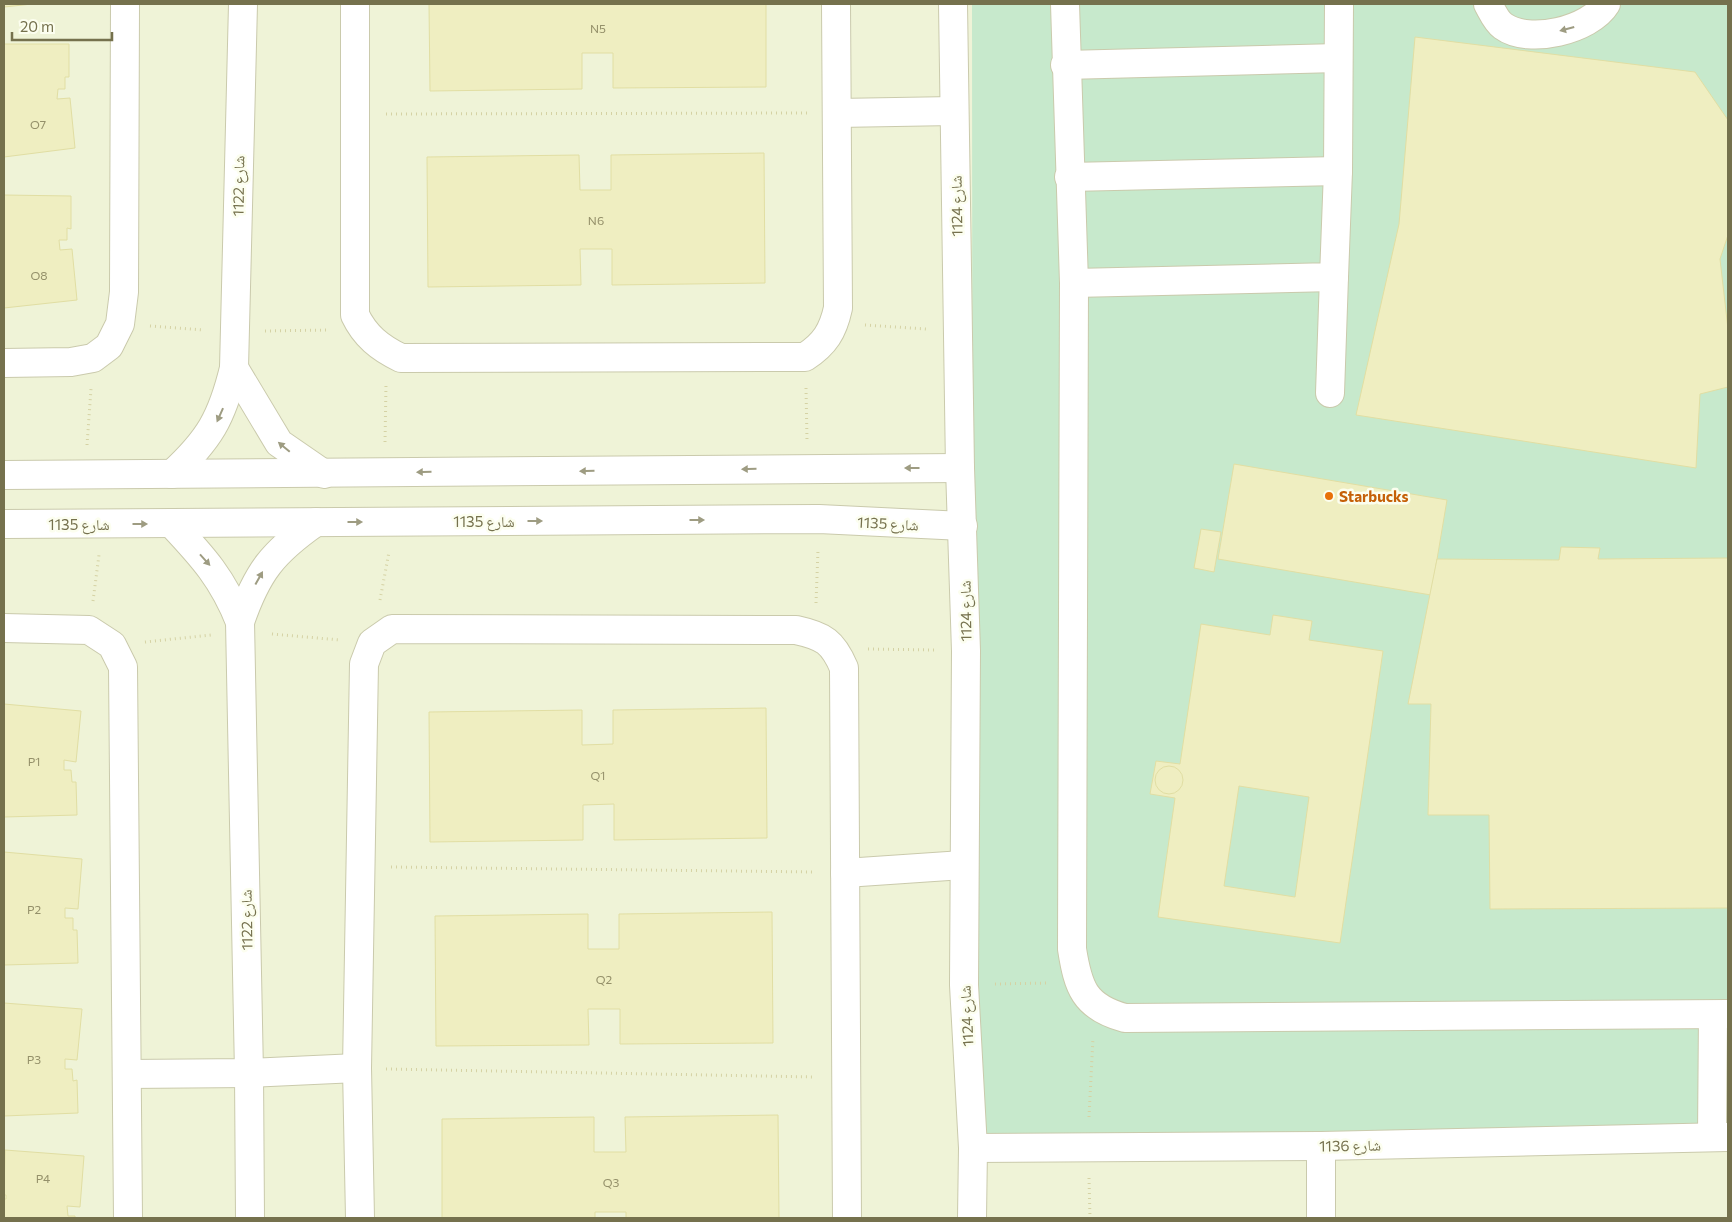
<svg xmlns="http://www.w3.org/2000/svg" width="1732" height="1222" font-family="Commissioner,'Noto Naskh Arabic',sans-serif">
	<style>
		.residential { fill: #eff3d7 }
		.green { fill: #c7e9cc }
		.building { fill: #efeec1; stroke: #e1dea3; fill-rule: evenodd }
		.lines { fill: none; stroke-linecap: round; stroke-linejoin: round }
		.minor-casing { stroke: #cacaac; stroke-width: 30 }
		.path { stroke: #d5d2a4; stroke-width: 3; stroke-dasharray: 1 4; stroke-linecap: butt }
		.minor { stroke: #fff; stroke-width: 28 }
		.oneway { fill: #9e9c82 }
		.food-dot { fill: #e8710a; stroke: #fcfeef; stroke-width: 2 }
		.labels { text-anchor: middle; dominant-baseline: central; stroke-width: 5; stroke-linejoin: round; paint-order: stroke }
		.number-label { font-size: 12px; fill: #94906a }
		.street-label { font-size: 15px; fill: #75714d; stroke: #fcfeef }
		.food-label { font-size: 15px; font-weight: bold; fill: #c56008; stroke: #fcfeef; text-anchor: start }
	</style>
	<rect width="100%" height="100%" fill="#f8fbe8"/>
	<rect class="residential" x="4" y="4" width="1724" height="1214"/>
	<polygon class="green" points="972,4 1728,4 1728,1139 973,1148"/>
	<g class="building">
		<polygon points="4,4 32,4 4,7"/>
		<polygon points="429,4 766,4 766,87 613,88 613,53 582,53 582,89 430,91"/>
		<polygon points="1415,37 1695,72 1728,120 1728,235 1720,259 1728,329 1728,387 1700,394 1696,468 1356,415 1399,224"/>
		<polygon points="4,44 69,44 69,77 65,77 65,89 58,89 57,99 70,98 75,148 4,157"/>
		<polygon points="764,153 765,283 612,285 612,249 580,249 581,285 428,287 427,157 579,155 580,190 611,190 611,155"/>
		<polygon points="4,195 71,196 71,229 67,228 67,240 59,240 60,250 72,249 77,300 4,308"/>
		<polygon points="1234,464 1447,500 1431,595 1218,559"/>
		<polygon points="1201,529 1221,532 1214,572 1194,568"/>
		<polygon points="1561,547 1600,548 1598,559 1728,558 1728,908 1490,909 1489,815 1428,815 1431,704 1408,704 1437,559 1559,560"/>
		<path d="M1273 615 1312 621 1309 640 1383 651 1340 943 1158 917 1175 798 1150 794 1156 761 1180 764 1201 624 1270 635ZM1239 786 1309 797 1295 897 1224 886Z"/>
		<polygon points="4,704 81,711 76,762 64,760 64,770 71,770 72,782 76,782 77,815 4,817"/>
		<polygon points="766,708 767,838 614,840 614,804 583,805 583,840 430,842 429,712 582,710 582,745 613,744 613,710"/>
		<circle cx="1169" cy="780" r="14"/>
		<polygon points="4,852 82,859 78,909 65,908 65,918 73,918 73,930 77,930 78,963 4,965"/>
		<polygon points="772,912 773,1043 620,1044 620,1009 588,1009 589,1045 436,1046 435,916 588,914 588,949 619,949 619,914"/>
		<polygon points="4,1003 82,1009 77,1060 65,1059 65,1069 72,1069 73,1081 77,1080 78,1113 4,1116"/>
		<polygon points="778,1115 779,1218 626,1218 626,1212 595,1212 595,1218 442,1218 442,1119 594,1117 594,1152 626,1152 625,1117"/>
		<polygon points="5,1150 84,1156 80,1207 67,1206 68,1216 75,1216 75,1218 4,1218 4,1199 6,1199 6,1195 4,1195"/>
	</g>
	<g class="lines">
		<g class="minor-casing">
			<g id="minor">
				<path d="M355 4V315C365 336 380 348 401 358L805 357C825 344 833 331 838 308L836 4"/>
				<polyline points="953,4 960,468 966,651 964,985 973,1148 972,1218"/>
				<path d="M1065 4 1074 283 1072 949C1078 987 1084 1007 1125 1018L1728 1014"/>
				<path d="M1488 4C1492 11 1496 21 1503 26 1529 45 1590 30 1606 4"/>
				<polyline points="1065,65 1338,58"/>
				<polyline points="837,113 954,111"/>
				<polyline points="1069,177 1338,171"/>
				<polyline points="1074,283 1334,277 1338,171 1339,4"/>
				<polyline points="4,363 71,362 93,358 109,346 120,324 124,292 125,4"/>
				<polyline points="234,368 279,443 324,474"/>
				<polyline points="1330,393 1334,277"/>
				<path d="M172 474C209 440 222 418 234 368L243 4"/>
				<polyline points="4,475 960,468"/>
				<polyline points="4,524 819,519 963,526"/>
				<path d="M172 524C203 557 223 579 240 622L249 1073 250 1218"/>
				<path d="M240 622C257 572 273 552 316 522"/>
				<polyline points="4,628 89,630 112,645 123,667 128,1218"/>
				<polyline points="845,873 963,865"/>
				<polyline points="127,1074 249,1073 357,1068"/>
				<polyline points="1712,1137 1713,1015"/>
				<polyline points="1321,1146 1321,1218"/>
				<polyline points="973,1148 1321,1146 1728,1137"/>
				<path d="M360 1218 357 1068 364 664 372 643 392 629 796 630C824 636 833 642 844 668L847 1218"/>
			</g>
		</g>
		<g class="path">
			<polyline points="386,114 807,113"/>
			<polyline points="865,325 926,329"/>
			<polyline points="150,326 204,330"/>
			<polyline points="265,331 329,330"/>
			<polyline points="806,388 807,440"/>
			<polyline points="385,442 386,384"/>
			<polyline points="87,445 91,389"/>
			<polyline points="380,600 389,552"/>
			<polyline points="93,601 99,555"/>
			<polyline points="816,603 818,550"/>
			<polyline points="272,634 340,640"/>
			<polyline points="145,642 211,635"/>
			<polyline points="868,649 934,650"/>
			<polyline points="391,867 814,872"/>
			<polyline points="995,984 1048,983"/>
			<polyline points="386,1069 815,1077"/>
			<polyline points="1089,1117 1093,1038"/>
			<polyline points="1089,1178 1090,1218"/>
		</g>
		<use href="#minor" class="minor"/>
	</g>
	<defs><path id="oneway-solid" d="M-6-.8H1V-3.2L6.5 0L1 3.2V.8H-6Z" transform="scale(1.25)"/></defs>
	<g class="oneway">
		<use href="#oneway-solid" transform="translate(1567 29) rotate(165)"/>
		<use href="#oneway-solid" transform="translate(220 415) rotate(114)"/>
		<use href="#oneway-solid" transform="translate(284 447) rotate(-140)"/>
		<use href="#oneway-solid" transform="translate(912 468) rotate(180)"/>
		<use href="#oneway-solid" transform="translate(749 469) rotate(179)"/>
		<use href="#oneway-solid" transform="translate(587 471) rotate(179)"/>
		<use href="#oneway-solid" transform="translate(424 472) rotate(179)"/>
		<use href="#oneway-solid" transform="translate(697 520)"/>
		<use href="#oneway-solid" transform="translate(535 521)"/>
		<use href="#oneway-solid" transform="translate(355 522)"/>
		<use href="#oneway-solid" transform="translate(140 524)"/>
		<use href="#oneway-solid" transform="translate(205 560) rotate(48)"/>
		<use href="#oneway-solid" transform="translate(259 578) rotate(-61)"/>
	</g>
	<circle class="food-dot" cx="1329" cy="496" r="5"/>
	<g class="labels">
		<g class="number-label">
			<text x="598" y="28">N5</text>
			<text x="38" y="124">O7</text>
			<text x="596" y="220">N6</text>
			<text x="39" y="275">O8</text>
			<text x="34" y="761">P1</text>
			<text x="598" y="775">Q1</text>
			<text x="34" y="909">P2</text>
			<text x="604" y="979">Q2</text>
			<text x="34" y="1059">P3</text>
			<text x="43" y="1178">P4</text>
			<text x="611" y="1182">Q3</text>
		</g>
		<g class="street-label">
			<text transform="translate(238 186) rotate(-89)">شارع 1122</text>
			<text transform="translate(956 206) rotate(-91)">شارع 1124</text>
			<text x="484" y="521">شارع 1135</text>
			<text transform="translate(888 523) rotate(3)">شارع 1135</text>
			<text x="79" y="524">شارع 1135</text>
			<text transform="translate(965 611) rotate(-91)">شارع 1124</text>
			<text transform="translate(246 920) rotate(-91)">شارع 1122</text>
			<text transform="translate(966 1016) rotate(-93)">شارع 1124</text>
			<text transform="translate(1350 1145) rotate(-1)">شارع 1136</text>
		</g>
		<g class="food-label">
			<text x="1339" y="496">Starbucks</text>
		</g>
	</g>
	<rect width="1732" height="1222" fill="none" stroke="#75714d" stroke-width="10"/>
	<path d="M12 32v8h100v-8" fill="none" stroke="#75714d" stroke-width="2.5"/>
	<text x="20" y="32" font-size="15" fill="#75714d" stroke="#fcfeef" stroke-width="4" paint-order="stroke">20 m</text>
</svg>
